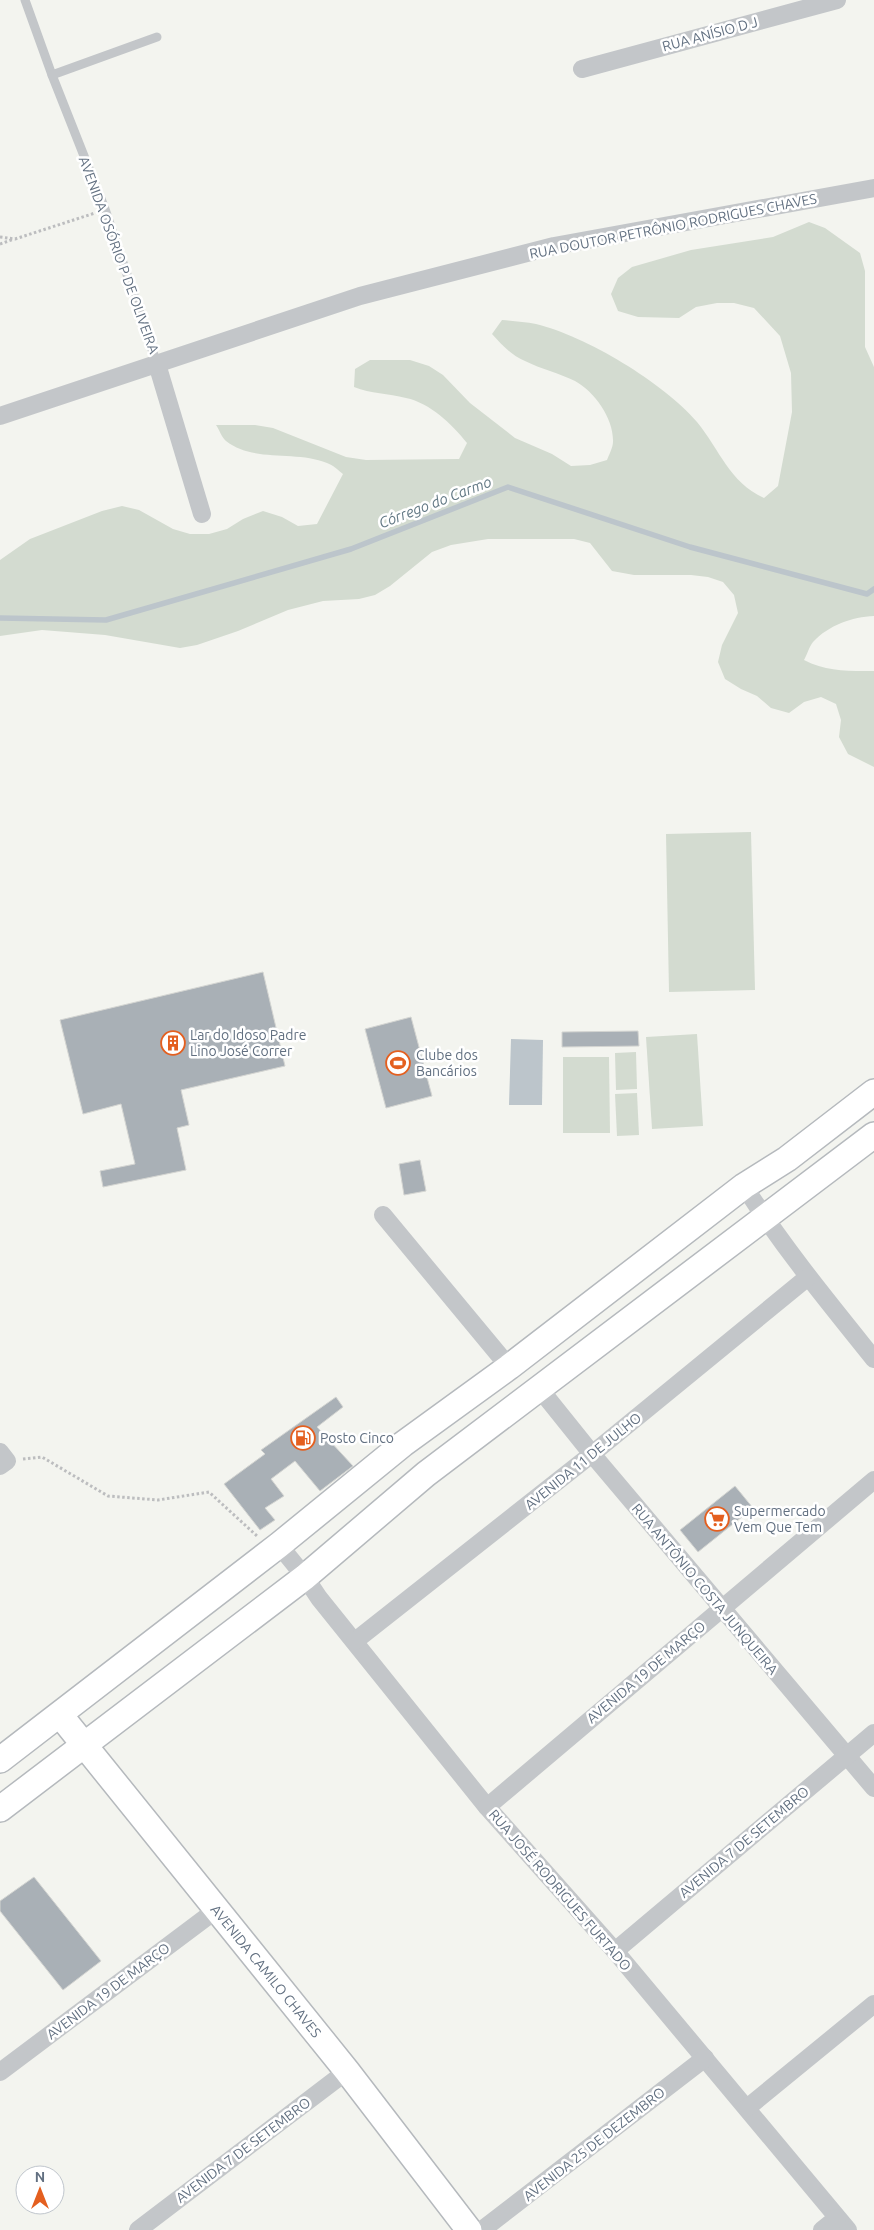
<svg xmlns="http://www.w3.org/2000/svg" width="874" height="2230" font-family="Ubuntu,sans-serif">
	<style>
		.green { fill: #d3dbd0 }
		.water { fill: #bcc5cb }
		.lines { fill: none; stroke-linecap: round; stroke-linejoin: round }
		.stream { stroke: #bcc5cb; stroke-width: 5.5 }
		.building { fill: #a9b0b6; stroke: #d4d5d2 }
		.secondary-casing { stroke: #b5b9bd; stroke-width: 28 }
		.path { stroke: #bcbdbf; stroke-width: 3; stroke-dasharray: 2.5 2.5; stroke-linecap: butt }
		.lane { stroke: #c3c6c9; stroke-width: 9 }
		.street { stroke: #c3c6c9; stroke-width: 18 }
		.secondary { stroke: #fff; stroke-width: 25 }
		.labels { text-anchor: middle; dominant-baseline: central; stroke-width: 5; stroke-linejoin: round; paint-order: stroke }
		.street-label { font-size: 14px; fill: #627081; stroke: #fff }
		.poi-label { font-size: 14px; fill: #627081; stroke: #fff; text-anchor: start }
		.water-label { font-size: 15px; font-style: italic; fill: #637985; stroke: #fff }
	</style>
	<rect width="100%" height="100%" fill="#f3f4ef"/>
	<g class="green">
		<path d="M809 222 825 228 860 253 865 271V347L874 367V616C852 617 829 625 813 642 809 647 807 655 804 660 827 672 849 671 874 671V767L848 754 839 737 841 720 836 704 821 697 804 702 789 713 771 708 757 696 741 689 725 679 718 662 722 645 738 613 734 595 723 582 708 577 691 575H634L612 571 590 543 574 539H488L451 545 432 552 390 586 375 595 359 599 323 601 288 610 238 631 197 645 180 648 105 635 42 630 0 636V560L30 539 102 511 122 506 139 510 173 529 190 534H209L227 529 243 519 263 511 282 517 298 526 317 524 343 474C338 470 333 465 327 463 296 450 254 463 226 441 222 438 219 429 216 425H255L273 428 346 457 366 460 459 459 467 443C452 424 430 403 406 398 388 393 371 394 354 387L355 369 370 360H410L429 366 443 375 470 403 515 438 552 454 571 466 590 465 607 460C609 455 613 447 613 442 614 419 595 392 575 381 559 373 541 369 525 361 511 355 502 345 492 334L502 320C513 321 525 322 536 324 586 336 664 383 697 422 720 450 729 482 764 498L778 486 792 412 791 373 780 336 754 308 734 303H717L696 307 679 318 638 317 618 311 611 294 618 278 632 267 691 250 773 237Z"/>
		<polygon points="751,832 755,990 669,992 666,834"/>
		<polygon points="697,1034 703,1126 652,1129 646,1037"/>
		<polygon points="636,1052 637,1089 616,1090 615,1053"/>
		<polygon points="563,1057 609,1057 610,1133 563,1133"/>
		<polygon points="637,1093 639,1135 617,1136 615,1094"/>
	</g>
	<polygon class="water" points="511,1039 543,1040 542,1105 509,1105"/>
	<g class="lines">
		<polyline class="stream" points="0,618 106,620 351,549 508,487 690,547 867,594 874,589"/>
	</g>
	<g class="building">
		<polygon points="263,972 285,1066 181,1090 189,1125 177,1128 186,1170 103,1187 100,1171 135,1164 121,1104 83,1114 60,1020"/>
		<polygon points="411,1017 432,1096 386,1108 365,1029"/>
		<polygon points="638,1031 639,1046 562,1047 562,1032"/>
		<polygon points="420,1160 426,1191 404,1195 399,1164"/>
		<polygon points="336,1397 343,1407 317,1427 353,1466 320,1491 295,1461 271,1479 284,1496 265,1508 275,1520 260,1530 224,1484 265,1454 261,1450"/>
		<polygon points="735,1486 753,1508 698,1552 680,1530"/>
		<polygon points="34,1877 101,1961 63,1990 0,1911 0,1901"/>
	</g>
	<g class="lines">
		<g class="secondary-casing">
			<g id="secondary">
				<polyline points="60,1715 347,2071 469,2230"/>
				<polyline points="0,1760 279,1545 403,1444 509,1367 744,1186 787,1159 874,1092"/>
				<polyline points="0,1809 305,1577 426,1474 874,1135"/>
			</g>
		</g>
		<g class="path">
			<polyline points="0,237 15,239 95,213"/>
			<polyline points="0,244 14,239"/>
			<polyline points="23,1459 42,1457 108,1496 158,1500 209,1492 257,1536"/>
		</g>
		<g class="lane">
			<polyline points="25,0 52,75 105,209 157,364"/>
			<polyline points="52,75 157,37"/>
		</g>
		<g class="street">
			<polyline points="582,69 837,0"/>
			<polyline points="157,364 202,514"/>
			<polyline points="0,416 360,296 554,246 874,188"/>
			<path d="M744 1186C783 1247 829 1303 874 1359"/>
			<polyline points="383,1215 509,1367"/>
			<polyline points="539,1388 592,1454 874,1788"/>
			<polyline points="0,1452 7,1461 0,1466"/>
			<polyline points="279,1545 305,1577 319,1598 487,1807 615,1951 848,2230"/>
			<polyline points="355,1641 592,1454 808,1277"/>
			<polyline points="487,1807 874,1480"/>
			<polyline points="615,1951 874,1733"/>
			<polyline points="0,2072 216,1910"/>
			<polyline points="747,2108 874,2004"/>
			<polyline points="138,2230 347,2071"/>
			<polyline points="482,2230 705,2058"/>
			<polyline points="822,2230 837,2218"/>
		</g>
		<use href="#secondary" class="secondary"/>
	</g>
	<defs>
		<g id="building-ring" transform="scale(1.25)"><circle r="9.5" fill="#fff" stroke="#e45f1f" stroke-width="1.5"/><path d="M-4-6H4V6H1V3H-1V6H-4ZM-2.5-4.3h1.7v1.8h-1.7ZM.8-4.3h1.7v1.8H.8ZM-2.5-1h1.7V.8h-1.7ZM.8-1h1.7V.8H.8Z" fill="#e45f1f"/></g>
		<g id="stadium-ring" transform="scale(1.25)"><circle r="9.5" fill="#fff" stroke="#e45f1f" stroke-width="1.5"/><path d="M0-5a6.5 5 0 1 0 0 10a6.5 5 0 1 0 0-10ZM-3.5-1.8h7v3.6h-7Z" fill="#e45f1f"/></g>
		<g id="fuel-ring" transform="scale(1.25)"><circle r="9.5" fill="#fff" stroke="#e45f1f" stroke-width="1.5"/><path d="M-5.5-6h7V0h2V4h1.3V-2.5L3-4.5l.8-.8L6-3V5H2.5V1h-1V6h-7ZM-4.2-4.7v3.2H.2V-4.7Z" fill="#e45f1f"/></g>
		<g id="supermarket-ring" transform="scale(1.25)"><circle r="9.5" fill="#fff" stroke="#e45f1f" stroke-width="1.5"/><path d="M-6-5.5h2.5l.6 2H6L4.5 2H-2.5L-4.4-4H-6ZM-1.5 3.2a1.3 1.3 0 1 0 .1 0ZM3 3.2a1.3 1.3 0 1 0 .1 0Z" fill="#e45f1f"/></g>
	</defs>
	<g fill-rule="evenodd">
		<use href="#building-ring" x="173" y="1043"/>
		<use href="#stadium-ring" x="398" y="1063"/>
		<use href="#fuel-ring" x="303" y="1438"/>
		<use href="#supermarket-ring" x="717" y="1519"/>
	</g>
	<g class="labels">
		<g class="street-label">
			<text transform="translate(710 34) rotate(-15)">RUA ANÍSIO D J</text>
			<text transform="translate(673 226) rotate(-11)">RUA DOUTOR PETRÔNIO RODRIGUES CHAVES</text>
			<text transform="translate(119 255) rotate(70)">AVENIDA OSÓRIO P DE OLIVEIRA</text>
			<text transform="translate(583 1461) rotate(-39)">AVENIDA 11 DE JULHO</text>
			<text transform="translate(705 1589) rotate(50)">RUA ANTÔNIO COSTA JUNQUEIRA</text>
			<text transform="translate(646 1672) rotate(-40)">AVENIDA 19 DE MARÇO</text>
			<text transform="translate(744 1842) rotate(-40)">AVENIDA 7 DE SETEMBRO</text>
			<text transform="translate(560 1890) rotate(49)">RUA JOSÉ RODRIGUES FURTADO</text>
			<text transform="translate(266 1971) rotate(51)">AVENIDA CAMILO CHAVES</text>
			<text transform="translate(108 1991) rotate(-37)">AVENIDA 19 DE MARÇO</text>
			<text transform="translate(594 2144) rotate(-38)">AVENIDA 25 DE DEZEMBRO</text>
			<text transform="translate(243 2150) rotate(-37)">AVENIDA 7 DE SETEMBRO</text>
		</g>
		<g class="poi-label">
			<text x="190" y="1035">Lar do Idoso Padre<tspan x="190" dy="16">Lino José Correr</tspan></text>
			<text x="416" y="1055">Clube dos<tspan x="416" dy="16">Bancários</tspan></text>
			<text x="320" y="1438">Posto Cinco</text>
			<text x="734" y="1511">Supermercado<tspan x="734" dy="16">Vem Que Tem</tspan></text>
		</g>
		<g class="water-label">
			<text transform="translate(435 502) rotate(-21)">Córrego do Carmo</text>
		</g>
	</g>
	<g transform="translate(40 2190)"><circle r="24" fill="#ffffff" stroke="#c0c6cd"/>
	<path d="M0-4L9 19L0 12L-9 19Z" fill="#e45f1f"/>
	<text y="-8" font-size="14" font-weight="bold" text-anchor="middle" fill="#627081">N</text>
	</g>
</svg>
